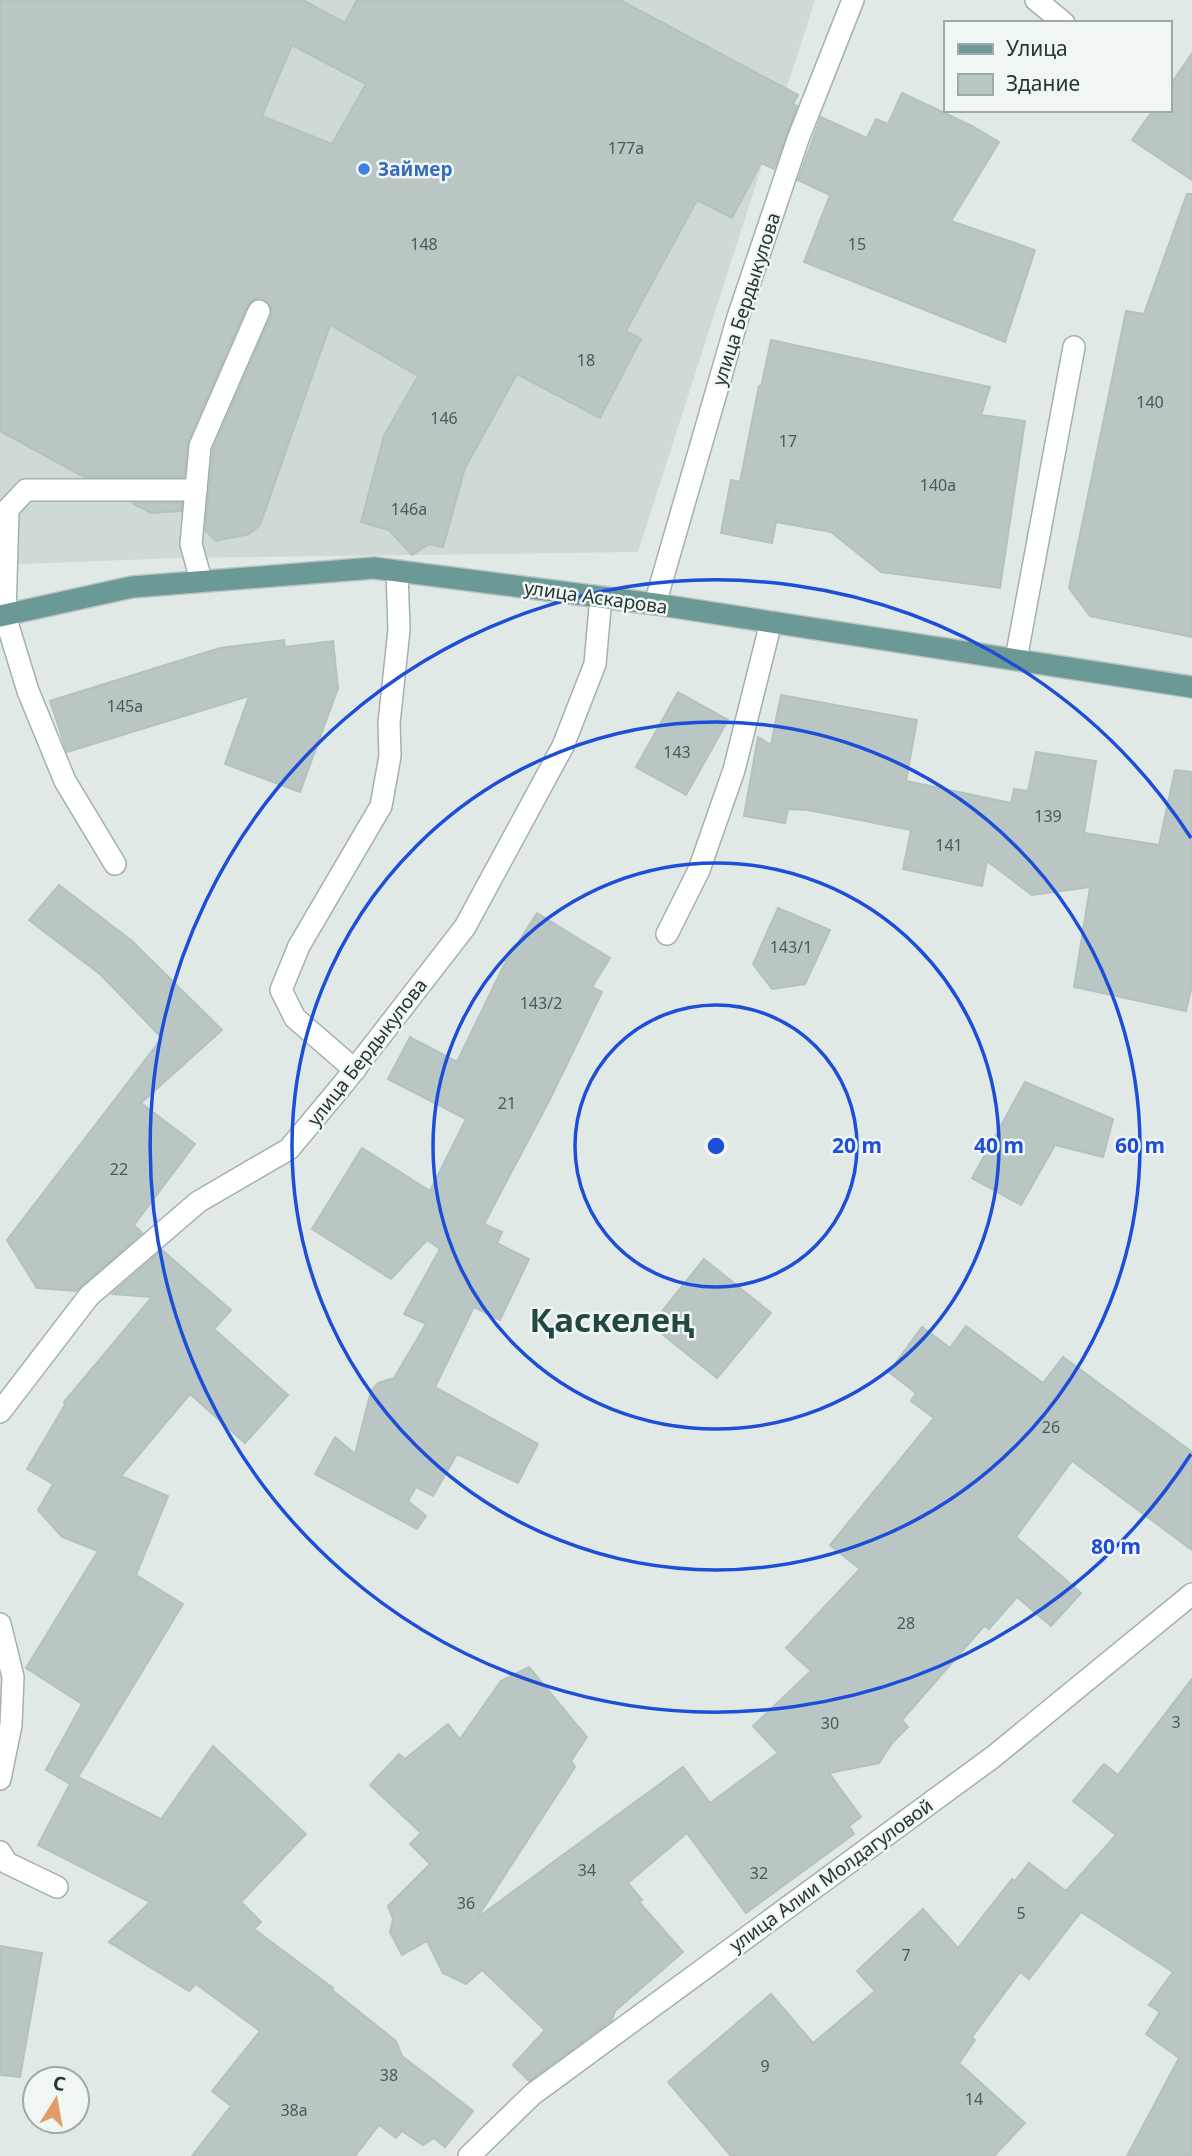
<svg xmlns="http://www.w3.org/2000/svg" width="1192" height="2156" font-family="'Noto Sans',sans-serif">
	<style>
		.built { fill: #cfd9d6 }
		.building { fill: #b9c6c3; stroke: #b4c2bf; stroke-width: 2; fill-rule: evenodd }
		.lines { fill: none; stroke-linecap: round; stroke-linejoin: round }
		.minor-casing { stroke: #a4b0ae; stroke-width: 24 }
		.major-casing { stroke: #bdc3c3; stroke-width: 24 }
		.minor { stroke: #fff; stroke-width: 21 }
		.major { stroke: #6b9996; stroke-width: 21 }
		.ring { fill: none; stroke: #1d4ed8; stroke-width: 3.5 }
		.shop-dot { fill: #3f7fe0; stroke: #f0f6f4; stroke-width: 2.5 }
		.labels { text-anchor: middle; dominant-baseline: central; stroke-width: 5; stroke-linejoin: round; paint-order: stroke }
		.number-label { font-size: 16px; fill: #485b59 }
		.shop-label { font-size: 19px; font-weight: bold; fill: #366cbe; stroke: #f0f6f4; text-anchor: start }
		.street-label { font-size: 19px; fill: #233736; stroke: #f0f6f4 }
		.town-label { font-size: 33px; font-weight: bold; fill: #224745; stroke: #f0f6f4 }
		.centre { fill: #1d4ed8; stroke: #f0f6f4; stroke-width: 3.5 }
		.ring-label { font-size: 21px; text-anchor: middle; font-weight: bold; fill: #1d4ed8; stroke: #f0f6f4; stroke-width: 5; stroke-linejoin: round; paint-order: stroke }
	</style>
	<rect width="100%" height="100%" fill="#e1e9e7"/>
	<polygon class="built" points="0,0 815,0 638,552 176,558 0,565"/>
	<g class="building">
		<path d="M0 0H303L345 23 357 0H620L798 95 793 104 797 106 774 169 761 163 732 218 697 200 626 331 641 339 600 418 517 374 465 468 443 547 429 544 412 555 389 530 361 522 384 436 418 376 330 325 260 525 249 534 216 541 205 530 213 449 271 316 272 309 265 299 257 298 247 306 188 441 184 477H84L0 431ZM292 45 366 84 332 144 262 116Z"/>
		<polygon points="1192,53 1192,180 1132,140 1153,110 1169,110 1169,87"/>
		<polygon points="902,93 972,126 999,142 951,221 1035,250 1005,342 804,262 830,195 798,180 821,117 867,138 876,119 888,124"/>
		<polygon points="1187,194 1192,194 1192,637 1090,616 1069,588 1126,311 1144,314"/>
		<polygon points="771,340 990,387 981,415 1025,421 1000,588 881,572 831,532 776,522 772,543 721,533 731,480 740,482 759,386 761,387"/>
		<polygon points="132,503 182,503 181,511 151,513"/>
		<polygon points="284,640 285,647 333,641 338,688 300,792 225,764 249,696 67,752 50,701 220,648"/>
		<polygon points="678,692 728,720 686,795 636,767"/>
		<polygon points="781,695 917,720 906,781 1011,803 1014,789 1028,791 1036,752 1096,761 1084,833 1159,845 1175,770 1192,772 1192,985 1186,1011 1074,987 1090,887 1032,895 987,861 982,886 903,869 911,830 808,810 788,809 785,823 744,816 758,737 771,745"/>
		<polygon points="59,885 132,941 222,1030 141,1103 195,1144 134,1225 142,1233 76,1291 37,1288 7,1240 162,1038 101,975 29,920"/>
		<polygon points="778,908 830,930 805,984 772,989 753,964"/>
		<polygon points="537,913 610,958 592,987 602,992 549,1101 484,1224 502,1232 497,1243 529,1259 500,1320 474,1307 435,1387 538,1444 518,1483 457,1454 433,1496 416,1487 408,1501 426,1516 417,1529 315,1474 335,1437 355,1454 371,1391 378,1383 394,1378 426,1324 404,1314 440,1249 427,1240 391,1279 312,1229 362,1148 430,1191 466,1119 388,1079 410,1037 457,1062 504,965"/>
		<polygon points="1025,1082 1113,1119 1103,1157 1055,1145 1021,1205 972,1178"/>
		<polygon points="162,1250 231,1310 214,1329 288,1395 245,1443 190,1394 121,1476 168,1496 136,1575 183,1604 78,1777 161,1819 213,1746 306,1834 241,1902 261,1922 254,1929 333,1988 332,1990 396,2041 402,2056 473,2111 445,2147 434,2138 423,2145 402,2131 396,2138 379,2125 355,2156 192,2156 231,2106 212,2091 260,2031 196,1984 189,1991 109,1942 150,1902 38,1845 70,1784 46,1770 82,1704 26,1668 98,1551 62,1537 38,1510 53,1484 27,1469 65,1405 64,1402 152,1297 112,1294"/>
		<polygon points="704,1259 771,1313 717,1378 651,1325"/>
		<polygon points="966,1326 1043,1383 1063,1357 1192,1452 1192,1550 1072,1461 1016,1537 1081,1593 1051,1626 1017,1597 989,1629 984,1626 902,1720 908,1727 892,1743 879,1763 829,1773 861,1817 849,1826 854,1834 746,1913 687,1833 628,1883 642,1900 639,1902 683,1952 615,2011 612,2020 529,2081 513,2065 545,2030 482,1970 466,1984 443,1973 427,1941 402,1955 390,1932 393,1919 388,1906 430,1864 410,1844 421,1833 370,1785 399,1754 405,1759 448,1724 460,1739 501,1681 529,1667 587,1737 571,1761 575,1767 477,1918 683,1767 710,1803 778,1753 753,1726 811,1671 786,1648 860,1569 830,1545 934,1418 911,1401 916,1393 889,1372 922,1327 950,1348"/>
		<polygon points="1192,1679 1192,2156 1127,2156 1179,2058 1146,2034 1160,2012 1149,2005 1173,1972 1081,1912 1029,1979 1020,1972 972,2037 975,2040 959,2063 1025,2123 994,2156 731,2156 668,2082 771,1994 813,2043 875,1991 857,1971 923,1909 958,1948 1012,1879 1015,1881 1029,1863 1066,1891 1116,1835 1073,1801 1104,1764 1118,1775"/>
		<polygon points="0,1946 42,1953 20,2077 0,2075"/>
	</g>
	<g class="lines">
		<g class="minor-casing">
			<g id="minor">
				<polyline points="1036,0 1064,23"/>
				<polyline points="201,580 191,544 200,446 259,311"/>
				<polyline points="655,604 738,317 798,139 853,0"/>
				<polyline points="1016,659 1074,347"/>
				<polyline points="115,864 65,781 28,691 5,616 8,509 26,490 196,490"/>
				<polyline points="667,934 699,870 734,770 771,622"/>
				<polyline points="355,1070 295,1018 281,990 299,946 381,806 390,756 389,723 399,630 397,571"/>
				<polyline points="0,1412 89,1296 198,1202 289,1149 344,1083 465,927 563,746 595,664 601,597"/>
				<polyline points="0,1624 13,1677 11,1725 0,1779"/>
				<polyline points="0,1852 7,1863 57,1887"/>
				<polyline points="469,2156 533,2094 993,1757 1192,1594"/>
			</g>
		</g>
		<g class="major-casing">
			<polyline id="major" points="0,616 132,587 374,568 655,604 1192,687"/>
		</g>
		<use href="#minor" class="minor"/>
		<use href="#major" class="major"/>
	</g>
	<g class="ring">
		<circle cx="716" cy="1146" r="141"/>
		<circle cx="716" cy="1146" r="283"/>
		<circle cx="716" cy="1146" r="424"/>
		<path d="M1191 1454A566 566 0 1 1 1191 838"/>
	</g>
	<circle class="shop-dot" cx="364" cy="169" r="7"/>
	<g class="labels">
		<g class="number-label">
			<text x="626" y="148">177а</text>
			<text x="424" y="244">148</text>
			<text x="857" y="244">15</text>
			<text x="586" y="360">18</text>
			<text x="1150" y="402">140</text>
			<text x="444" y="418">146</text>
			<text x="788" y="441">17</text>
			<text x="938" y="485">140а</text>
			<text x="409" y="509">146а</text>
			<text x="125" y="706">145а</text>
			<text x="677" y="752">143</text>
			<text x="1048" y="816">139</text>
			<text x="949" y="845">141</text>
			<text x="791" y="947">143/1</text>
			<text x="541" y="1003">143/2</text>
			<text x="507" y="1103">21</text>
			<text x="119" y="1169">22</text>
			<text x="1051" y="1427">26</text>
			<text x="906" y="1623">28</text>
			<text x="1176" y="1722">3</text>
			<text x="830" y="1723">30</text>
			<text x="587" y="1870">34</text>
			<text x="759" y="1873">32</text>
			<text x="466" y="1903">36</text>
			<text x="1021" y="1913">5</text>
			<text x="906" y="1955">7</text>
			<text x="765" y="2066">9</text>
			<text x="389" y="2075">38</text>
			<text x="974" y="2099">14</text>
			<text x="294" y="2110">38а</text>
		</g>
		<g class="shop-label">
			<text x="378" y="169">Займер</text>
		</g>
		<g class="street-label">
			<text transform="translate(746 299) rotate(-72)">улица Бердыкулова</text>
			<text transform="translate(596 597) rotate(8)">улица Аскарова</text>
			<text transform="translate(367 1052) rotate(-52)">улица Бердыкулова</text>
			<text transform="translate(831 1875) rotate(-36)">улица Алии Молдагуловой</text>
		</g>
		<g class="town-label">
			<text x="612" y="1319">Қаскелең</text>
		</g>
	</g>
	<circle cx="716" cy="1146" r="10" class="centre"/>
	<g class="ring-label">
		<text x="857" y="1153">20 m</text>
		<text x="999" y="1153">40 m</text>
		<text x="1140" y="1153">60 m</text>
		<text x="1116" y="1554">80 m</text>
	</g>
	<rect x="944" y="21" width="228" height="91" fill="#f0f6f4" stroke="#9eaaa8" stroke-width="2"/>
	<rect x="958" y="44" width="35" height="10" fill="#6b9996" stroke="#9eaaa8" stroke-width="2"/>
	<text x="1006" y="56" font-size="21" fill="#233736">Улица</text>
	<rect x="958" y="74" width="35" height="21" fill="#b9c6c3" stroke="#9eaaa8" stroke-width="2"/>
	<text x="1006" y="91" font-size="21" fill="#233736">Здание</text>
	<g transform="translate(56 2100) rotate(11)"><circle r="33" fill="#f0f6f4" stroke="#9eaaa8" stroke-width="2"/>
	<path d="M0-5L12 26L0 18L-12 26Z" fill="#e09d68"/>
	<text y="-10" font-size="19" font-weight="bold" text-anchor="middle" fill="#233736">С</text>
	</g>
</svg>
